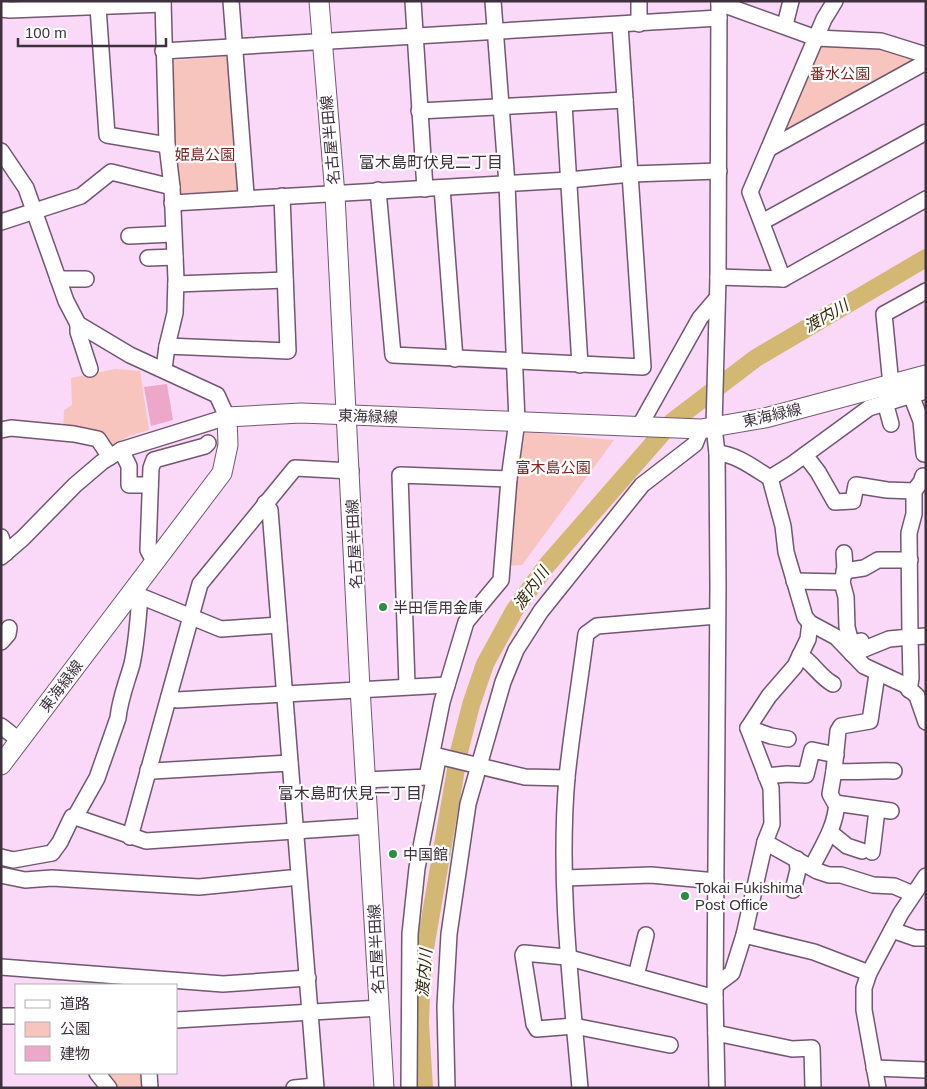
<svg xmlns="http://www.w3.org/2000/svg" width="927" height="1089" font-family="Helvetica,'Noto Sans JP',sans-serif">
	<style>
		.green { fill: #f7c5bd }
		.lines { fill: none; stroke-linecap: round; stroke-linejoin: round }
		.river { stroke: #d3b874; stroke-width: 18 }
		.building { fill: #eca7c9 }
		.minor-casing { stroke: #725770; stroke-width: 18 }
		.major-casing { stroke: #725770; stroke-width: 21 }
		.minor { stroke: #fff; stroke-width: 15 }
		.major { stroke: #fff; stroke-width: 19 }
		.poi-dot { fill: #298e43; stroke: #fff; stroke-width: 2 }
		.labels { text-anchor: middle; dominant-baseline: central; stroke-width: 4.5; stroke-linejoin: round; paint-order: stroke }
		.park-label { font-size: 15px; fill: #7d261f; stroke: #fff }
		.street-label { font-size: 15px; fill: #3e313d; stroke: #fff }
		.poi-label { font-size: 15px; fill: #3e313d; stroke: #fff; text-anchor: start }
		.neighbourhood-label { font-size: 16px; fill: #3e313d; stroke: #fff }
		.water-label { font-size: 16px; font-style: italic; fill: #35290a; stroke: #fff }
	</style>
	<rect width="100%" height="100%" fill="#f9d9f7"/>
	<g class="green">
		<polygon points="822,44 872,47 913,57 918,62 785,134 781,131"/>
		<polygon points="228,56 240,194 176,200 167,61"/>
		<polygon points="115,369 140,371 149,430 129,436 110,447 63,429 64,410 72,405 71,378"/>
		<polygon points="525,432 614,440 522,565 503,566"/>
		<polygon points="100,1073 144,1073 145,1088 113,1088"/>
	</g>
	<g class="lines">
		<polyline class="river" points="424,1088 420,1023 422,966 459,752 471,705 485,664 514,611 547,565 672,422 756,358 926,258"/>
	</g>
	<polygon class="building" points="167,384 173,420 151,426 144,387"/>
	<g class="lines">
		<g class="minor-casing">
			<g id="minor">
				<polyline points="163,1 167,145 172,187 176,279 175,313 167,346 164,369"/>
				<polyline points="231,1 246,194"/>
				<polyline points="413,1 425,189"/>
				<polyline points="719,3 816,38 881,41 926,55"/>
				<polyline points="98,7 107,135 167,145"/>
				<polyline points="1,9 10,10 163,4"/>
				<polyline points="639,24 639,1"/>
				<polyline points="785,25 791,1"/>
				<polyline points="163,51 719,18"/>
				<polyline points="564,104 580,365"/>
				<polyline points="419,111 625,100"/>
				<polyline points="770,148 926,62"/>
				<polyline points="1,151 26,188 66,301 78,324 130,355 217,395 227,417 121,450 102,462 75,485 23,538 1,557"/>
				<polyline points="442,188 455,359"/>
				<polyline points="378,190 393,355 643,367 620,25"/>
				<polyline points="172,203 569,180 631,174 719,171"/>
				<polyline points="1,222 81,196 111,172 172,187"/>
				<polyline points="762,222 926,132"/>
				<polyline points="129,236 173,234"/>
				<polyline points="148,258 175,257"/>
				<polyline points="718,277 783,279 926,199"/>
				<polyline points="58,279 86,279"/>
				<polyline points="783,279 750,192 824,19 835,1"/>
				<polyline points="176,284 285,280"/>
				<polyline points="78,324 78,332 90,369"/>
				<polyline points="167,346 288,351 282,196"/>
				<polyline points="891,385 884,314 926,291"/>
				<polyline points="911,395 921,421 924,454"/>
				<polyline points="885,402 891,424"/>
				<polyline points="639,427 700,318 717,298"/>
				<polyline points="1,430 11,428 74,434 98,439 110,457"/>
				<polyline points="121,450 129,466 129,485 150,485"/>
				<path d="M717 453C736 454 754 468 770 478L783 526 786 552 805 617 810 623 836 637 864 666 905 685 917 696 926 722"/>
				<polyline points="805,455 818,472 835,502 853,501 856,485 887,490 914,491 921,482 923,476"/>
				<polyline points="770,478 791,465 869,408 926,391"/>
				<polyline points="265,503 270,510 316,1088"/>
				<polyline points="1,537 6,553"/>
				<polyline points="844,553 845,569 842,582 846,597 847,627 851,643 861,641"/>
				<polyline points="155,563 148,550 151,468 154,460 205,446 208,443"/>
				<polyline points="844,571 864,568 878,560 910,560"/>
				<polyline points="794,581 842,582"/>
				<polyline points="134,590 140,596 221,629 279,625"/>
				<polyline points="1,642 8,634 9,628"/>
				<polyline points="852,654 889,639 910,637 909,533 914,514 914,491"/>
				<path d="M800 655C813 663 820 677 833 684"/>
				<path d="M877 674 870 721 841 726 838 731 834 771C854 773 873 770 894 771"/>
				<polyline points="407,685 400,475 509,479"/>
				<polyline points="909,690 911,678 910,637 926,636"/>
				<polyline points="169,697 177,700 447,685"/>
				<polyline points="1,726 20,741"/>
				<polyline points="748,728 771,736 788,739"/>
				<polyline points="438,756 525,777 567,778"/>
				<polyline points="148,770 153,771 290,763"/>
				<polyline points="834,771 830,794 835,803 891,811"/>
				<polyline points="766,776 787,774 806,775 812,750 836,755"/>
				<polyline points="366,780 427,777 442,702 466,622 501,580 509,479 517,421 507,184 493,1"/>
				<polyline points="75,817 146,841 369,826"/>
				<polyline points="831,833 847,846 862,851"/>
				<polyline points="130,837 200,584 295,468 351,471"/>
				<polyline points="765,842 817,871 829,875 841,875 873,885 894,886 913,894"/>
				<polyline points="872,852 877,810"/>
				<path d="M1 857 13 860 52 853 60 842 72 817H75L97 778 118 718C120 698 127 682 132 664 137 641 138 619 140 596"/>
				<path d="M812 867C823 845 835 828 837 803"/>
				<polyline points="1,875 25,880 52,878 199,887 290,878"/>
				<polyline points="565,878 651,875 716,881"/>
				<polyline points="793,890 798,870 797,859"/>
				<polyline points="892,930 915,938 926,938"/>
				<polyline points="744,935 814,952 869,973"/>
				<polyline points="1,967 223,984 308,978"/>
				<polyline points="636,976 646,935"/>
				<polyline points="716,985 732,973 744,935 765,842 772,824 771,788 748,728 769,696 795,666 808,639 810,623"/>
				<polyline points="1,1016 16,1016"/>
				<polyline points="176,1020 380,1008"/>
				<polyline points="716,1033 792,1049 812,1048 813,1088"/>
				<polyline points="670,1045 574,1026 537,1029 534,1024 523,955 524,953 566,957 715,998"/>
				<polyline points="874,1068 926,1070"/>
				<polyline points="97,1073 109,1088"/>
				<polyline points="149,1073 150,1088"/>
				<polyline points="294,1088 315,1086"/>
				<polyline points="409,1088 410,934 417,868 437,764"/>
				<polyline points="447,1088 445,1006 449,934 468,804 503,682 516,650 541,611 642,485 695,444 701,429"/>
				<path d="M580 1088C571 985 558 881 567 777 572 729 580 681 586 634L597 626 717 616"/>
				<polyline points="717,1088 715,998 718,586 717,453 714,427 718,277 719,1"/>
				<polyline points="878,1088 864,1010 864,988 869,973 901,913 926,876"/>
			</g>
		</g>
		<g class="major-casing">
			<g id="major">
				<polyline points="319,1 335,195 360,688 384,1088"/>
				<polyline points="1,765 222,473 228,445 227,417 301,413 701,429 765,418 926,375"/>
			</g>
		</g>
		<use href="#minor" class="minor"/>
		<use href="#major" class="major"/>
	</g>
	<g class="poi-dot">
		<circle cx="383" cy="607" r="5"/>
		<circle cx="393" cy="854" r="5"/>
		<circle cx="685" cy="896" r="5"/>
	</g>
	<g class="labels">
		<g class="park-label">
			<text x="840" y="73">番水公園</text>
			<text x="205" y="154">姫島公園</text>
			<text x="553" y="467">富木島公園</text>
		</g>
		<g class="street-label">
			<text transform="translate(330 140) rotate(-95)">名古屋半田線</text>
			<text transform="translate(772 415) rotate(-13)">東海緑線</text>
			<text transform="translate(368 416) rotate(2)">東海緑線</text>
			<text transform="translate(354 544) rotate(-93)">名古屋半田線</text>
			<text transform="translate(61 686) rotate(-53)">東海緑線</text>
			<text transform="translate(376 949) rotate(-93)">名古屋半田線</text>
		</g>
		<g class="poi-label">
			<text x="393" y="607">半田信用金庫</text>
			<text x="403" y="854">中国館</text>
			<text x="695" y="887">Tokai Fukishima<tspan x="695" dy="17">Post Office</tspan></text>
		</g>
		<g class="neighbourhood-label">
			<text x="431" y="162">富木島町伏見二丁目</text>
			<text x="350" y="793">富木島町伏見一丁目</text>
		</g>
		<g class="water-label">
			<text transform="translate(826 316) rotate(-30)">渡内川</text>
			<text transform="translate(531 588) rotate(-54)">渡内川</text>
			<text transform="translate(424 973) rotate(-85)">渡内川</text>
		</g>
	</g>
	<rect width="927" height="1089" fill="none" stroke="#3e313d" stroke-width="5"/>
	<rect x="15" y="984" width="162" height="90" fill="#ffffff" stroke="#b2adb1"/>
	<rect x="25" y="1000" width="25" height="8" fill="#ffffff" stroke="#b2adb1"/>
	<text x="60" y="1009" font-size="15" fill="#3e313d">道路</text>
	<rect x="25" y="1022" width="25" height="15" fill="#f7c5bd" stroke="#b2adb1"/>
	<text x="60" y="1034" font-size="15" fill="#3e313d">公園</text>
	<rect x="25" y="1046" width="25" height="15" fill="#eca7c9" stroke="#b2adb1"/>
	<text x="60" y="1059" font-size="15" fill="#3e313d">建物</text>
	<path d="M18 38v8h148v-8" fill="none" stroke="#3e313d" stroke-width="2.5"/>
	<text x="25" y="38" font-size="15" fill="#3e313d" stroke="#ffffff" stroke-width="4" paint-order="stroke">100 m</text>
</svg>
